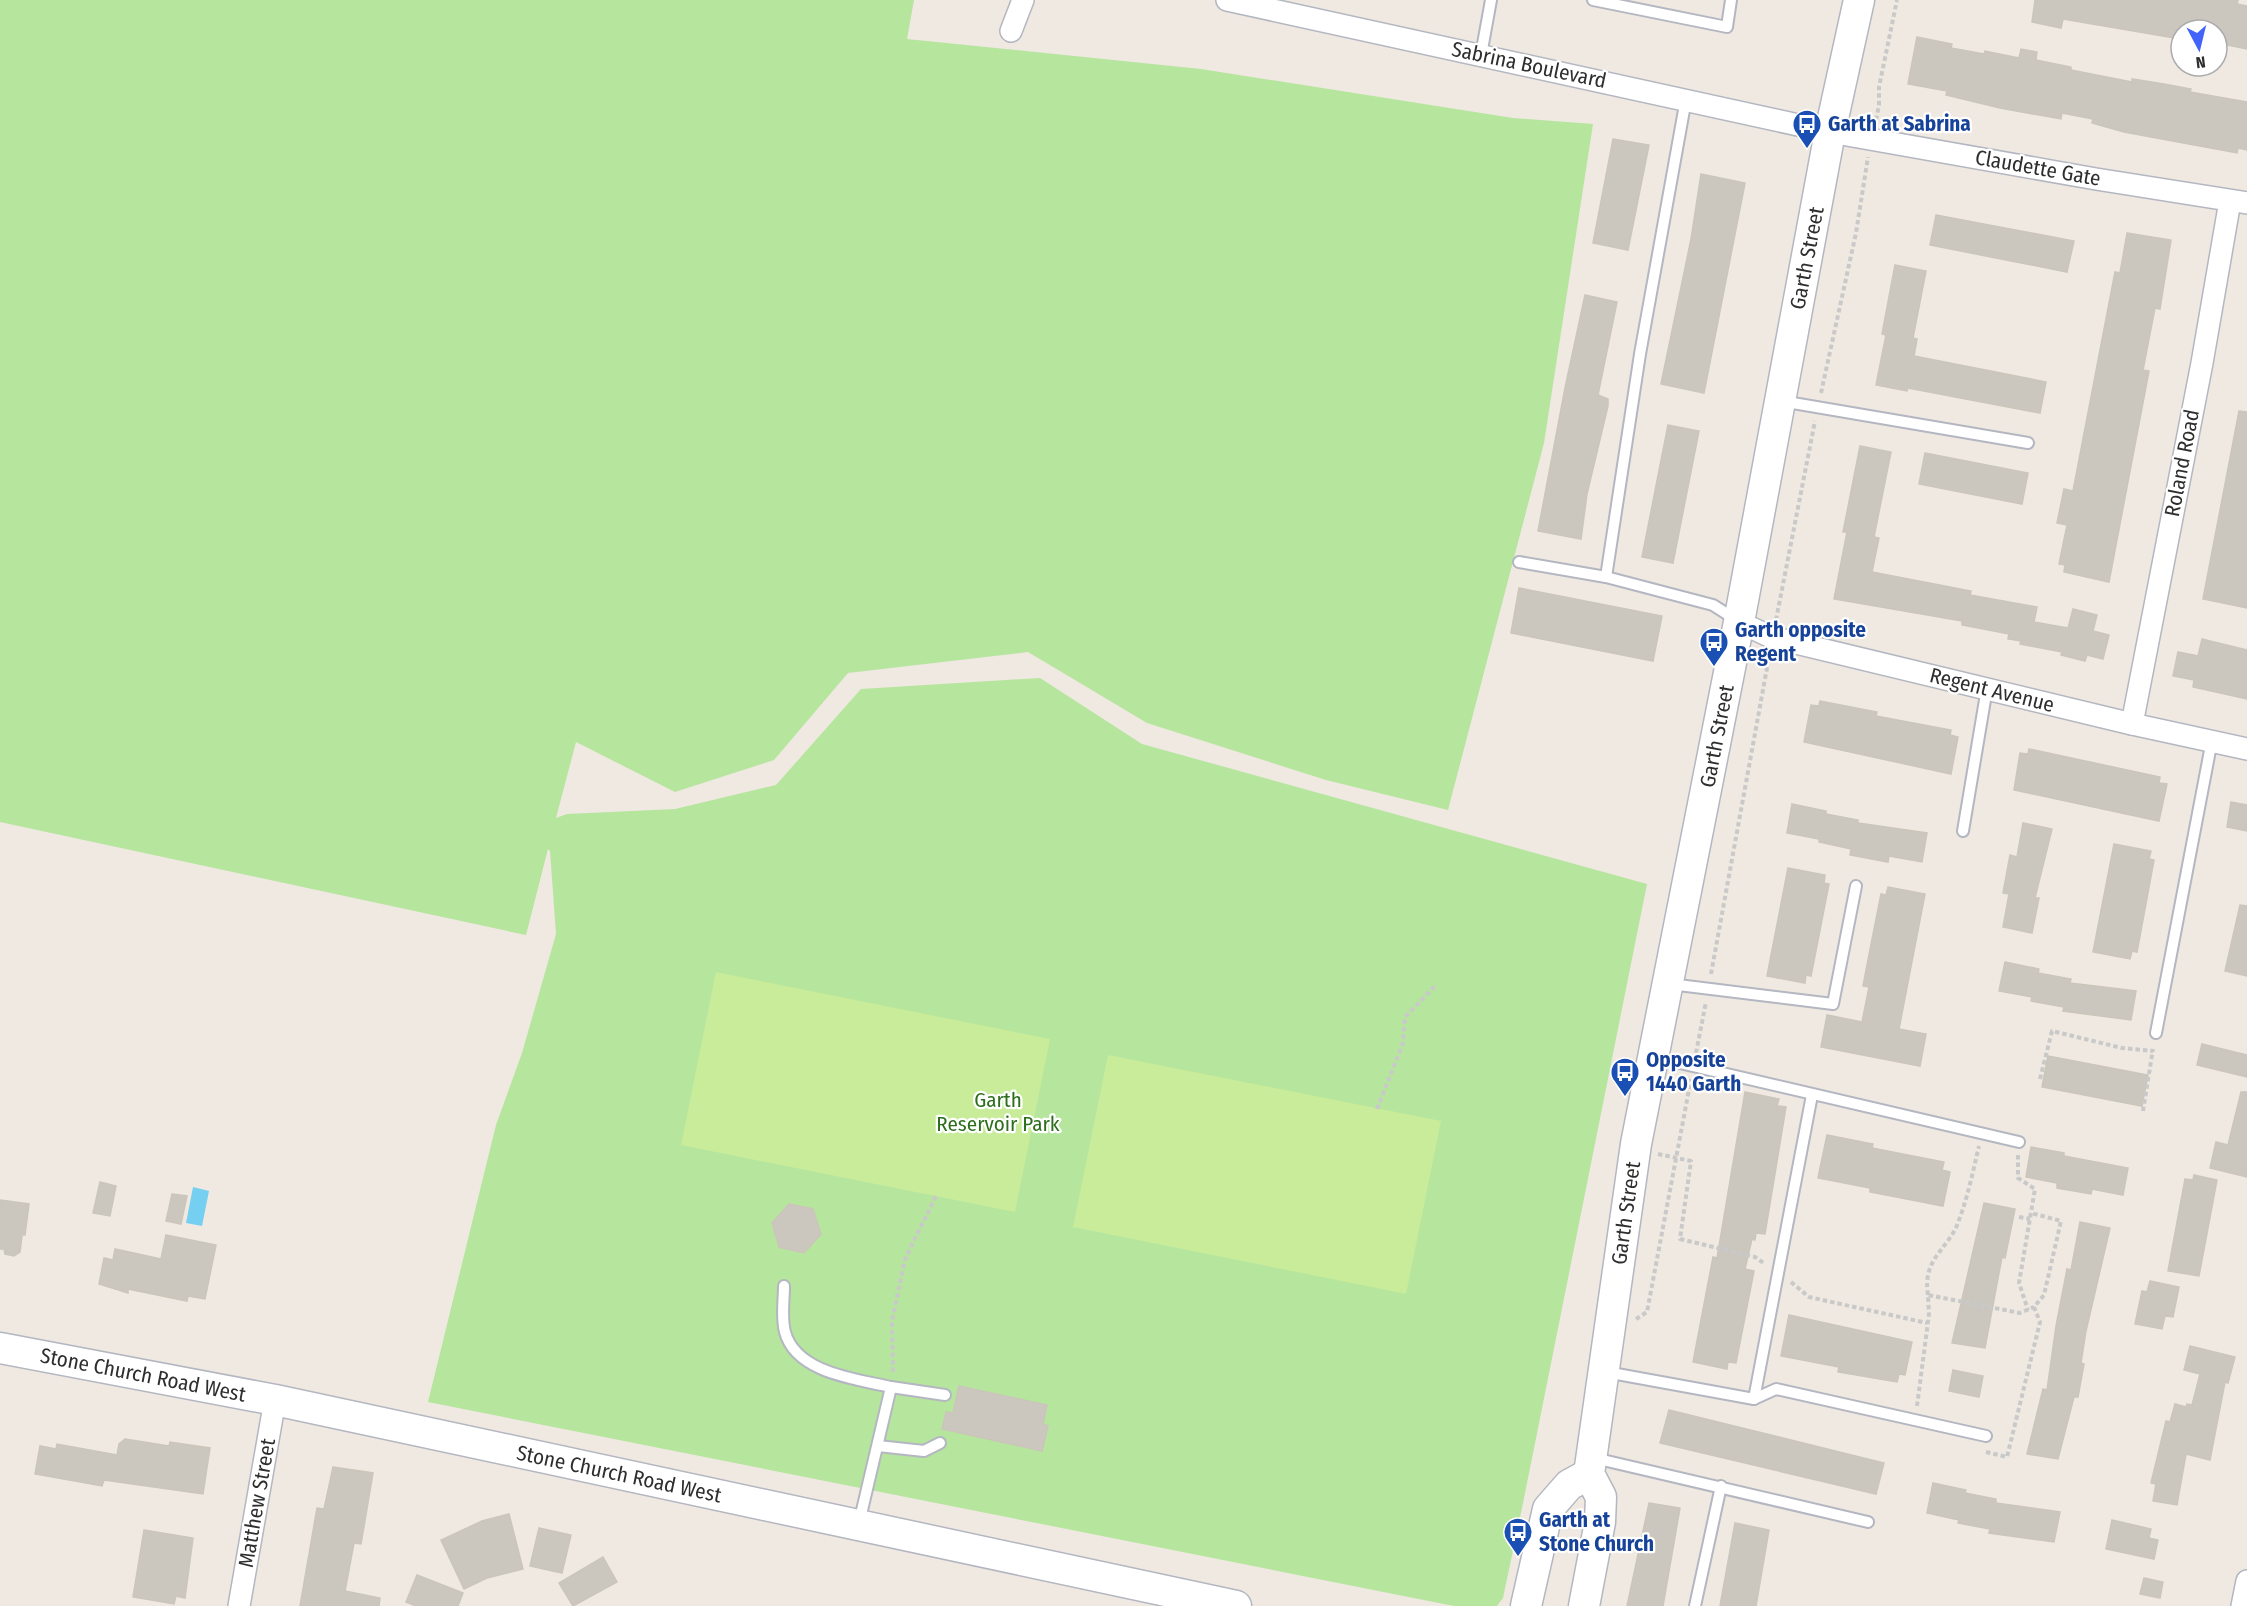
<svg xmlns="http://www.w3.org/2000/svg" width="2247" height="1606" font-family="'Fira Sans Condensed',sans-serif">
	<style>
		.green { fill: #b6e59e }
		.pitch { fill: #c9ec9a }
		.water { fill: #75cff0 }
		.building { fill: #cbc7bf; stroke: #cbc5ba; stroke-width: 1.5 }
		.lines { fill: none; stroke-linecap: round; stroke-linejoin: round }
		.lane-casing { stroke: #b4b7c1; stroke-width: 14 }
		.street-casing { stroke: #b4b7c1; stroke-width: 24 }
		.secondary-casing { stroke: #b4b7c1; stroke-width: 33 }
		.path { stroke: #c9c9c9; stroke-width: 4; stroke-dasharray: 4.5 3; stroke-linecap: butt }
		.lane { stroke: #fff; stroke-width: 10 }
		.street { stroke: #fff; stroke-width: 21 }
		.secondary { stroke: #fff; stroke-width: 30 }
		.labels { text-anchor: middle; dominant-baseline: central; stroke-width: 4.5; stroke-linejoin: round; paint-order: stroke }
		.street-label { font-size: 21px; fill: #2e2e2e; stroke: #fff }
		.transit-label { font-size: 21px; font-weight: bold; fill: #164399; stroke: #fff; text-anchor: start }
		.park-label { font-size: 21px; fill: #2c6e1b; stroke: #fff }
	</style>
	<rect width="100%" height="100%" fill="#efe9e1"/>
	<polygon class="green" points="0,0 914,0 907,39 1201,69 1513,118 1593,124 1544,443 1448,810 1326,780 1147,723 1028,652 848,673 774,760 675,792 576,742 556,818 567,814 675,809 776,785 861,689 1040,678 1142,744 1647,884 1523,1503 1503,1598 1497,1606 1454,1606 428,1402 496,1125 522,1053 556,934 550,851 548,849 526,935 0,822"/>
	<g class="pitch">
		<polygon points="716,972 1050,1039 1015,1212 681,1145"/>
		<polygon points="1108,1055 1441,1121 1406,1294 1073,1227"/>
	</g>
	<polygon class="water" points="193,1187 209,1191 202,1226 186,1223"/>
	<g class="building">
		<polygon points="2035,0 2238,0 2237,4 2247,6 2247,49 2217,43 2217,30 2181,30 2181,39 2063,19 2061,28 2032,22"/>
		<polygon points="1917,37 1952,44 1951,48 1984,54 1985,51 2019,58 2021,49 2037,52 2036,60 2071,67 2071,70 2132,82 2132,79 2164,84 2191,89 2190,92 2247,102 2247,150 2238,148 2237,153 2124,132 2092,123 2093,119 2062,113 2061,119 2000,108 1946,95 1947,91 1908,84"/>
		<polygon points="1613,139 1649,145 1628,250 1593,243"/>
		<polygon points="1701,174 1745,183 1704,393 1661,384 1691,239"/>
		<polygon points="1936,215 2074,241 2067,272 1930,245"/>
		<polygon points="2127,233 2171,240 2160,309 2155,308 2143,370 2149,371 2109,582 2064,572 2065,565 2059,564 2067,525 2057,523 2064,489 2073,491 2115,272 2120,273"/>
		<polygon points="1895,265 1926,271 1913,338 1917,339 1914,356 2046,382 2040,413 1908,388 1907,391 1876,385 1886,335 1882,334"/>
		<polygon points="1585,295 1617,302 1598,395 1608,399 1608,406 1587,494 1581,539 1538,531 1565,388"/>
		<polygon points="2239,411 2247,412 2247,608 2203,599"/>
		<polygon points="1668,425 1699,431 1673,563 1642,557"/>
		<polygon points="1860,446 1891,452 1874,537 1879,538 1872,572 1971,591 1970,595 2037,607 2034,622 2068,628 2073,609 2097,615 2093,631 2109,635 2103,659 2087,655 2085,661 2061,655 2062,652 2020,644 2021,641 2008,639 2009,634 1962,625 1962,621 1834,599 1847,532 1843,532"/>
		<polygon points="1925,453 2028,473 2022,504 1919,484"/>
		<polygon points="1519,588 1662,616 1653,661 1511,633"/>
		<polygon points="2202,639 2247,650 2247,699 2193,687 2194,680 2173,676 2178,652 2198,656"/>
		<polygon points="1820,701 1877,712 1876,716 1951,730 1950,735 1958,737 1951,774 1804,742 1811,705 1819,706"/>
		<polygon points="2029,749 2160,777 2159,783 2167,784 2159,821 2014,790 2020,753 2028,754"/>
		<polygon points="2231,802 2247,805 2247,831 2227,827"/>
		<polygon points="1792,804 1826,811 1826,814 1858,820 1858,823 1927,833 1922,862 1889,856 1888,862 1850,855 1851,849 1819,842 1819,839 1787,833"/>
		<polygon points="2023,823 2052,829 2035,898 2039,898 2032,933 2003,927 2009,894 2003,893 2010,855 2017,857"/>
		<polygon points="2114,844 2151,851 2149,859 2154,860 2137,952 2132,951 2130,959 2093,952"/>
		<polygon points="1788,868 1825,875 1824,883 1829,884 1811,976 1806,975 1805,983 1767,976"/>
		<polygon points="1888,887 1925,894 1899,1029 1926,1034 1920,1066 1821,1047 1827,1015 1862,1022 1869,987 1863,986 1867,965 1881,894 1886,895"/>
		<polygon points="2240,905 2247,906 2247,976 2225,971"/>
		<polygon points="2005,962 2039,969 2038,973 2071,979 2070,983 2136,991 2131,1020 2063,1011 2064,1007 2031,1001 2032,997 1999,991"/>
		<polygon points="2202,1044 2247,1055 2247,1077 2197,1065"/>
		<polygon points="2048,1056 2148,1075 2142,1106 2042,1087"/>
		<polygon points="1745,1092 1779,1099 1777,1106 1786,1107 1765,1234 1756,1233 1755,1240 1752,1239 1745,1269 1754,1271 1736,1363 1728,1362 1727,1369 1693,1362 1713,1257 1717,1258"/>
		<polygon points="2241,1092 2247,1092 2247,1177 2210,1168 2216,1142 2228,1145"/>
		<polygon points="1827,1135 1873,1144 1872,1148 1944,1162 1942,1170 1950,1172 1943,1206 1870,1192 1870,1188 1818,1178"/>
		<polygon points="2031,1147 2064,1153 2064,1156 2128,1168 2123,1195 2092,1189 2091,1194 2057,1188 2057,1183 2026,1177"/>
		<polygon points="2194,1175 2217,1180 2199,1276 2168,1271 2185,1179 2193,1180"/>
		<polygon points="100,1182 116,1186 110,1216 93,1213"/>
		<polygon points="172,1194 187,1196 181,1224 166,1221"/>
		<polygon points="0,1200 29,1204 25,1235 22,1235 20,1252 14,1256 5,1254 4,1249 0,1249"/>
		<polygon points="1984,1203 2015,1209 2005,1258 2002,1257 1985,1348 1952,1343"/>
		<polygon points="789,1204 813,1209 821,1234 804,1253 779,1247 772,1223"/>
		<polygon points="2080,1222 2110,1228 2086,1331 2081,1363 2084,1364 2078,1397 2074,1397 2058,1459 2027,1454 2043,1389 2047,1390 2056,1326 2067,1269 2071,1270"/>
		<polygon points="166,1235 216,1245 205,1299 188,1296 187,1301 128,1289 128,1293 99,1284 104,1258 113,1260 115,1249 161,1259"/>
		<polygon points="2150,1281 2179,1287 2173,1317 2165,1316 2162,1329 2135,1324 2142,1291 2147,1292"/>
		<polygon points="1789,1315 1912,1342 1905,1375 1899,1374 1897,1382 1838,1372 1839,1367 1781,1356"/>
		<polygon points="2190,1346 2235,1357 2228,1383 2225,1382 2210,1460 2186,1454 2177,1505 2153,1501 2156,1484 2151,1483 2166,1421 2170,1422 2175,1404 2186,1407 2187,1404 2192,1405 2200,1374 2184,1370"/>
		<polygon points="1953,1370 1983,1376 1979,1397 1949,1391"/>
		<polygon points="959,1386 1047,1405 1043,1424 1048,1426 1042,1451 942,1429 946,1412 953,1413"/>
		<polygon points="1669,1410 1884,1463 1876,1494 1660,1443"/>
		<polygon points="125,1439 169,1446 170,1442 210,1448 203,1494 104,1480 102,1486 35,1474 40,1446 56,1449 57,1444 117,1455 119,1444"/>
		<polygon points="333,1467 373,1473 361,1544 354,1543 345,1591 380,1598 379,1606 300,1606 317,1508 324,1509"/>
		<polygon points="1933,1483 1966,1490 1965,1493 1996,1499 1996,1503 2060,1512 2054,1542 1989,1533 1990,1529 1958,1523 1959,1520 1927,1513"/>
		<polygon points="1649,1503 1680,1508 1663,1606 1627,1606"/>
		<polygon points="509,1514 523,1569 487,1578 464,1589 441,1540 482,1521"/>
		<polygon points="2112,1520 2151,1529 2149,1538 2158,1540 2154,1559 2106,1549"/>
		<polygon points="1735,1523 1769,1530 1756,1606 1720,1606"/>
		<polygon points="539,1528 571,1535 562,1573 530,1566"/>
		<polygon points="144,1530 193,1538 185,1598 176,1596 174,1604 133,1597"/>
		<polygon points="603,1557 617,1582 573,1606 559,1583"/>
		<polygon points="417,1575 463,1593 458,1606 416,1606 406,1602"/>
		<polygon points="2144,1578 2163,1582 2160,1598 2140,1594"/>
	</g>
	<g class="lines">
		<g class="lane-casing">
			<g id="lane">
				<polyline points="1593,0 1727,27 1731,0"/>
				<polyline points="1481,55 1491,0"/>
				<polyline points="1781,401 2028,443"/>
				<polyline points="1519,562 1606,577 1713,605 1738,621"/>
				<polyline points="1606,577 1640,354 1686,99"/>
				<polyline points="1963,831 1987,688"/>
				<polyline points="1670,984 1833,1004 1856,886"/>
				<polyline points="2156,1033 2212,740"/>
				<polyline points="1654,1057 2019,1142"/>
				<path d="M784 1286C784 1300 781 1317 785 1332 796 1373 856 1379 891 1387L859 1523"/>
				<polyline points="1606,1372 1754,1399 1776,1389 1986,1436"/>
				<polyline points="891,1387 945,1395"/>
				<polyline points="1754,1399 1812,1095"/>
				<polyline points="878,1446 924,1451 940,1443"/>
				<polyline points="1594,1458 1868,1522"/>
				<polyline points="1695,1606 1721,1486"/>
			</g>
		</g>
		<g class="street-casing">
			<g id="street">
				<polyline points="1227,0 1830,132 2096,179 2247,203"/>
				<polyline points="1011,31 1023,0"/>
				<polyline points="1739,622 1771,637 2132,724 2247,749"/>
				<polyline points="2132,724 2202,363 2230,201"/>
				<polyline points="239,1606 275,1400"/>
				<polyline points="2242,1606 2247,1581"/>
			</g>
		</g>
		<g class="secondary-casing">
			<g id="secondary">
				<polyline points="0,1348 275,1400 1236,1606"/>
				<polyline points="1526,1606 1548,1509 1569,1485 1589,1474"/>
				<polyline points="1584,1606 1600,1522 1601,1497 1589,1474 1636,1144 1739,622 1830,132 1859,0"/>
			</g>
		</g>
		<g class="path">
			<polyline points="1876,120 1879,105 1879,87 1897,0"/>
			<polyline points="1821,393 1856,233 1868,157"/>
			<polyline points="1776,620 1815,421"/>
			<polyline points="1711,974 1769,657"/>
			<polyline points="1696,1053 1706,1002"/>
			<polyline points="2040,1079 2052,1031 2122,1048 2153,1051"/>
			<polyline points="1377,1109 1403,1043 1405,1017 1437,984"/>
			<polyline points="2143,1111 2153,1049"/>
			<polyline points="1658,1154 1691,1161 1680,1239 1755,1257 1765,1264"/>
			<polyline points="2018,1155 2018,1178 2035,1189 2019,1283 2028,1310"/>
			<polyline points="2019,1217 2030,1219"/>
			<polyline points="1791,1282 1809,1297 1927,1323"/>
			<path d="M1928 1295C1922 1257 1949 1250 1959 1220 1968 1196 1973 1171 1979 1146"/>
			<polyline points="1636,1319 1647,1312 1691,1079"/>
			<polyline points="893,1372 892,1321 905,1259 936,1196"/>
			<polyline points="1917,1406 1929,1314 1928,1295 2020,1313 2034,1307"/>
			<polyline points="1986,1452 2007,1457 2040,1322 2034,1307 2044,1295 2061,1221 2031,1213"/>
		</g>
		<use href="#lane" class="lane"/>
		<use href="#street" class="street"/>
		<use href="#secondary" class="secondary"/>
	</g>
	<defs>
		<g id="bus-pin" transform="scale(1.5)"><path d="M0 17L-7.5 6A9.5 9.5 0 1 1 7.5 6Z" fill="#1a4fb4" stroke="#fff"/><path d="M-5-6H5V4H4V6H2V4H-2V6H-4V4H-5ZM-3.5-4V0h7V-4ZM-3.5 1.2v1.5H-2V1.2ZM2 1.2v1.5H3.5V1.2Z" fill="#fff"/></g>
	</defs>
	<g fill-rule="evenodd">
		<use href="#bus-pin" x="1807" y="124"/>
		<use href="#bus-pin" x="1714" y="642"/>
		<use href="#bus-pin" x="1625" y="1072"/>
		<use href="#bus-pin" x="1518" y="1532"/>
	</g>
	<g class="labels">
		<g class="street-label">
			<text transform="translate(1529 65) rotate(12)">Sabrina Boulevard</text>
			<text transform="translate(2038 168) rotate(10)">Claudette Gate</text>
			<text transform="translate(1807 258) rotate(-79)">Garth Street</text>
			<text transform="translate(2182 463) rotate(-79)">Roland Road</text>
			<text transform="translate(1992 690) rotate(14)">Regent Avenue</text>
			<text transform="translate(1717 736) rotate(-79)">Garth Street</text>
			<text transform="translate(1626 1213) rotate(-82)">Garth Street</text>
			<text transform="translate(143 1375) rotate(11)">Stone Church Road West</text>
			<text transform="translate(619 1474) rotate(12)">Stone Church Road West</text>
			<text transform="translate(257 1503) rotate(-80)">Matthew Street</text>
		</g>
		<g class="transit-label">
			<text x="1828" y="124">Garth at Sabrina</text>
			<text x="1735" y="630">Garth opposite<tspan x="1735" dy="24">Regent</tspan></text>
			<text x="1646" y="1060">Opposite<tspan x="1646" dy="24">1440 Garth</tspan></text>
			<text x="1539" y="1520">Garth at<tspan x="1539" dy="24">Stone Church</tspan></text>
		</g>
		<g class="park-label">
			<text x="998" y="1100">Garth<tspan x="998" dy="24">Reservoir Park</tspan></text>
		</g>
	</g>
	<g transform="translate(2199 48) rotate(173)"><circle r="28" fill="#ffffff" stroke="#ababab" stroke-width="1.5"/>
	<path d="M0-4.5L10 22L0 15L-10 22Z" fill="#4264fb"/>
	<text y="-9" font-size="16" font-weight="bold" text-anchor="middle" fill="#2e2e2e">N</text>
	</g>
</svg>
